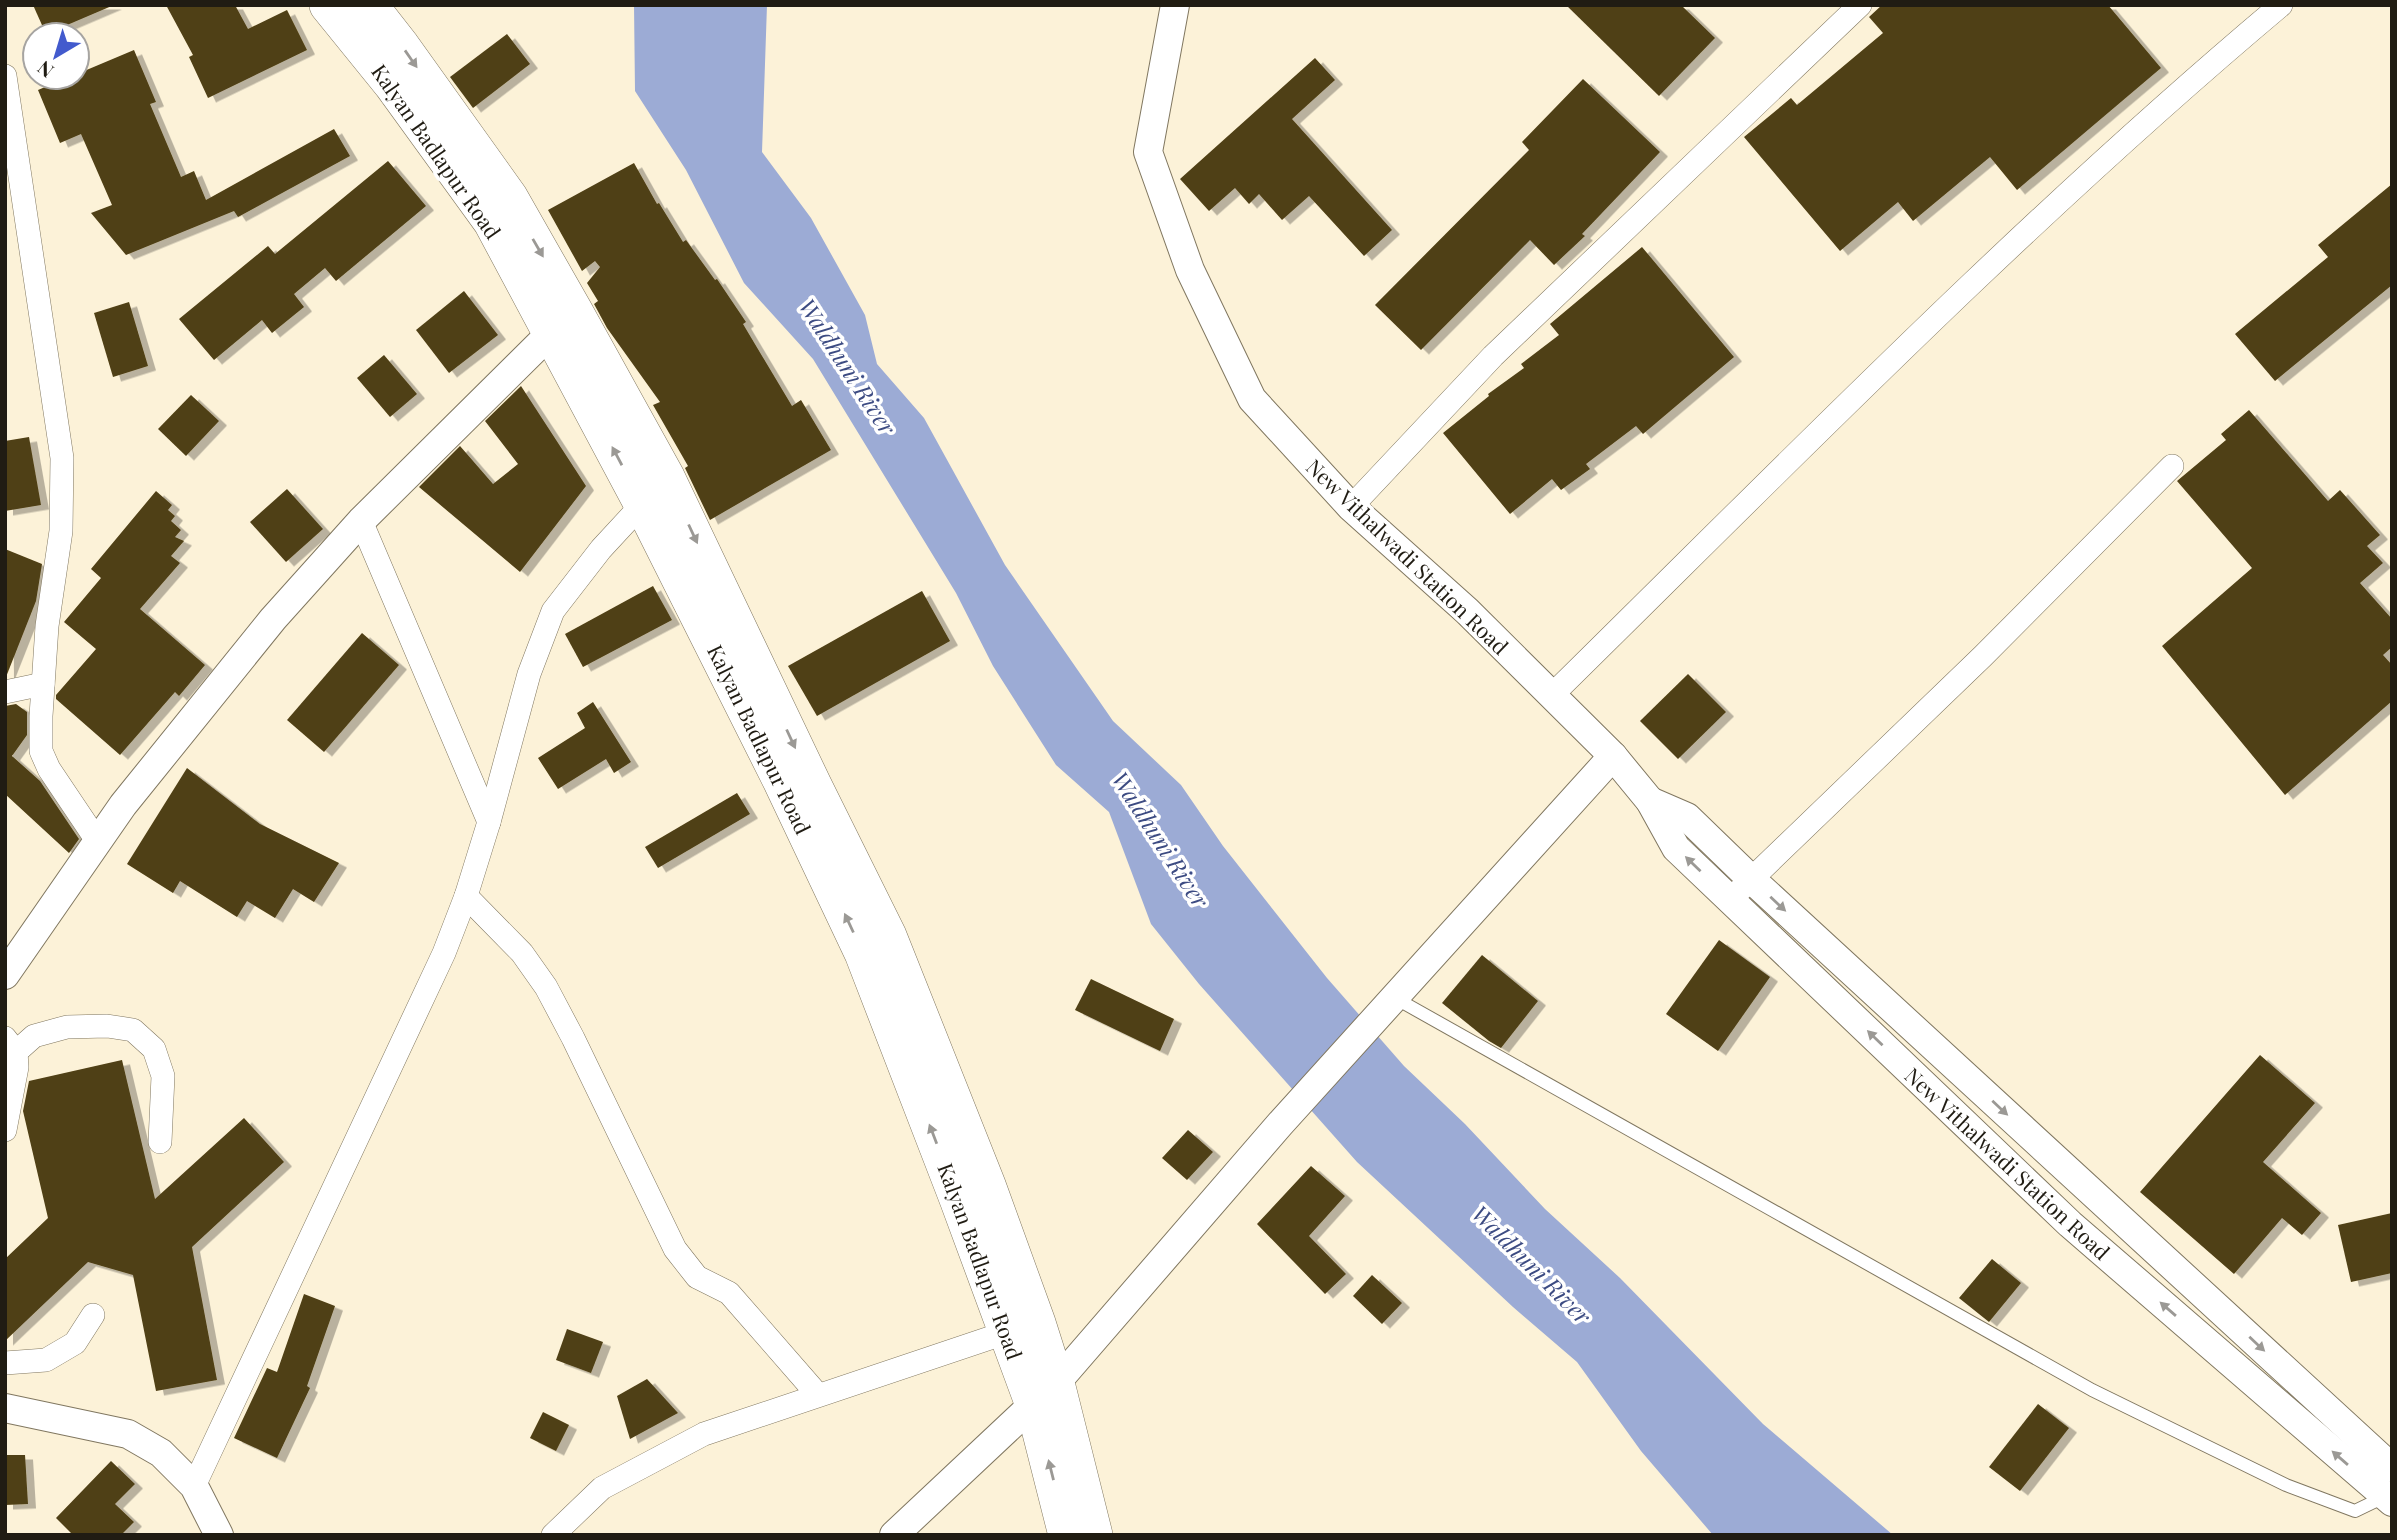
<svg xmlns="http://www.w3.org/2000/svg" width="2397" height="1540" font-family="'Playfair Display',serif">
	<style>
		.water { fill: #9cabd5 }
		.building { fill: #4f3f14; filter: url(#shadow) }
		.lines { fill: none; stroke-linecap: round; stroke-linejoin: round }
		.service-casing { stroke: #807760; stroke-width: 14 }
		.minor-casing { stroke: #807760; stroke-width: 24 }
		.tertiary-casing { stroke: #807760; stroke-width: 30 }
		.primary-casing { stroke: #807760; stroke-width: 38 }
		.service { stroke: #fff; stroke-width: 12 }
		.minor { stroke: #fff; stroke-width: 23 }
		.tertiary { stroke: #fff; stroke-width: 28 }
		.primary { stroke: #fff; stroke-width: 37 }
		.oneway { fill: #9b9995 }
		.labels { text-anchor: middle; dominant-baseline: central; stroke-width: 7; stroke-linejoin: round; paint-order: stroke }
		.street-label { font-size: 21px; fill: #201c13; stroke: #fff }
		.water-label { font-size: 23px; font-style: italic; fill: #3c4b82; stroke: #fff }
	</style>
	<defs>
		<filter id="shadow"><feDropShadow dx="8" dy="4.5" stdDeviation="0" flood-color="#0004"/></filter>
	</defs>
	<rect width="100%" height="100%" fill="#fcf2d8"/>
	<polygon class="water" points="634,5 767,5 762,152 811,218 865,315 877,364 924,418 1005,565 1113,721 1181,785 1223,846 1327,978 1404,1066 1465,1124 1545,1209 1620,1278 1763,1424 1893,1535 1713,1535 1641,1451 1577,1362 1513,1307 1357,1162 1199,984 1151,924 1109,812 1056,765 993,666 956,593 813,359 744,283 686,170 635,91"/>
	<g class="building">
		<polygon points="33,5 114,5 46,34"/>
		<polygon points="166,5 235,5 248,29 287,10 307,50 208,98 189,57 193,55"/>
		<polygon points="1566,5 1681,5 1715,38 1659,96"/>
		<polygon points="1882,5 2108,5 2161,68 2017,190 1990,157 1913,221 1898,202 1840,251 1744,137 1791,98 1797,105 1883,33 1869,17"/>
		<polygon points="507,34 530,64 473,108 450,77"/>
		<polygon points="134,50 156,102 150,104 181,177 194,171 206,200 334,129 350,156 238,217 234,211 126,255 91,213 112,205 81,134 60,143 38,90 69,77 77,77 77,74"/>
		<polygon points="1315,58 1335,80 1292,119 1392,230 1364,256 1309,196 1282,220 1259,194 1249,204 1235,188 1209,211 1180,179"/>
		<polygon points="1583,79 1660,152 1582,234 1585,236 1554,265 1530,240 1421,350 1375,305 1529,150 1522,142"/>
		<polygon points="388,161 426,206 336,281 325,268 294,294 304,307 272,333 262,320 214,360 179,319 268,246 275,254"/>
		<polygon points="634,163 657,204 659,203 683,242 686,240 715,280 717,279 746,322 743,324 792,406 801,400 831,450 710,520 685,468 688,466 653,405 660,402 607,328 594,304 598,301 587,283 600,267 595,261 582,271 548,210"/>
		<polygon points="2392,184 2392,285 2275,381 2235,334 2328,257 2318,245"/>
		<polygon points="1642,247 1734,357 1643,434 1636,426 1586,464 1590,469 1561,490 1552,479 1510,514 1443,433 1489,396 1488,394 1524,368 1521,364 1559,335 1550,324"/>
		<polygon points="464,291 498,335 449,373 416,330"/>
		<polygon points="129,302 148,366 113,377 94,313"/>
		<polygon points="384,355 417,394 390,417 357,378"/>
		<polygon points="521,386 586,486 520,572 419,487 460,446 493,484 518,464 485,421"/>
		<polygon points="191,395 219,421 186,456 158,429"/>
		<polygon points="2249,410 2328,501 2340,490 2380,535 2367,546 2383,563 2360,583 2392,619 2392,647 2383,655 2392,665 2392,701 2285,795 2162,646 2252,568 2177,481 2226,440 2221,434"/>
		<polygon points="29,437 41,505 5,511 5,441"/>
		<polygon points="287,489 323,529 286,562 250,522"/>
		<polygon points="156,491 172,505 168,510 175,516 171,521 181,530 175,537 184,541 171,556 180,563 140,609 205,665 179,696 175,692 120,755 56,699 56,695 96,649 64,622 101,578 91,569"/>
		<polygon points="5,549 42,564 36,601 6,677"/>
		<polygon points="653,586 672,620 583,667 565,634"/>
		<polygon points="922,591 950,641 817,716 788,666"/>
		<polygon points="362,633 399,665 324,752 287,720"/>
		<polygon points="1688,674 1726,712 1678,759 1640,721"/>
		<polygon points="593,702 631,762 614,773 606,759 558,789 538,758 585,728 577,713"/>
		<polygon points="16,704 27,712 27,735 12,756 40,781 79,839 69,853 5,794 5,706"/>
		<polygon points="187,768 260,824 339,863 314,902 293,889 275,918 247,901 237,917 180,881 173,893 127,864"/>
		<polygon points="737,793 750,814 658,868 645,847"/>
		<polygon points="1719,940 1770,977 1718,1051 1666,1014"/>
		<polygon points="1482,955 1538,1001 1501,1048 1489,1041 1442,1003"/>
		<polygon points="1091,979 1174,1019 1160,1051 1075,1010"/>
		<polygon points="2260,1055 2315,1103 2263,1162 2321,1213 2302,1235 2282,1218 2234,1274 2140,1192"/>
		<polygon points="122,1060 155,1199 244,1118 284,1162 192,1247 217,1380 156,1391 133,1275 88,1262 5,1341 5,1259 48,1218 23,1111 29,1081"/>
		<polygon points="1188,1130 1213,1152 1187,1180 1162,1158"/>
		<polygon points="1311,1166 1345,1196 1309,1236 1346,1274 1325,1294 1257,1224"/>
		<polygon points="2392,1213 2392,1273 2351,1282 2338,1225"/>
		<polygon points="1992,1259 2021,1283 1989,1322 1959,1298"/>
		<polygon points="1372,1275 1402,1303 1382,1324 1353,1296"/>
		<polygon points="304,1294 335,1306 307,1386 310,1388 277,1458 234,1438 267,1368 277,1372"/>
		<polygon points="567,1329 603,1342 591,1373 556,1360"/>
		<polygon points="647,1379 678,1413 630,1439 617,1396"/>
		<polygon points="2038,1404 2069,1428 2020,1491 1989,1467"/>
		<polygon points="543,1412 569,1425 556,1451 530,1438"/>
		<polygon points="5,1455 25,1455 28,1504 5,1505"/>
		<polygon points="111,1461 135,1484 115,1504 134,1522 121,1535 73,1535 56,1518"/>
	</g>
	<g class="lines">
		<g class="service-casing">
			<polyline id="service" points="1395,998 2092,1390 2286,1485 2355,1511 2386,1496"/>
		</g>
		<g class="minor-casing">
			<g id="minor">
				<polyline points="5,76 62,458 61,531 47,626 41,716 41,751 49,769 98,842"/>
				<polyline points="1351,507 1493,356 1860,5"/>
				<polyline points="361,521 489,822"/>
				<polyline points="5,692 43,684"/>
				<path d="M1551 696C1790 461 2025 220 2281 5"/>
				<polyline points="1740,890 1983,656 2172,466"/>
				<polyline points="466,896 522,953 546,987 573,1038 675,1249 697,1277 729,1293 818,1395"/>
				<polyline points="5,1038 16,1052 17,1067 5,1130"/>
				<polyline points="16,1052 34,1036 67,1027 107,1026 133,1030 154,1049 163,1076 160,1142"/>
				<polyline points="5,1363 46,1360 75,1343 93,1315"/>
				<polyline points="194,1486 444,953 466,896 489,822 529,674 553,611 601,549 650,496"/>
				<polyline points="553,1535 602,1488 704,1434 1017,1329"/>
			</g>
		</g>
		<g class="tertiary-casing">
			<g id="tertiary">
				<polyline points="1175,5 1148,152 1190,270 1252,399 1351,507 1467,611 1613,756 1650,801 1676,848 2070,1224 2392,1502"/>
				<polyline points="1650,801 1687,817 1750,878 2392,1468"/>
				<polyline points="5,975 123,805 273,619 361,521 565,319"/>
				<polyline points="5,1408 128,1434 161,1453 194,1486 219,1535"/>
				<polyline points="894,1535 1056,1383 1280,1124 1613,756"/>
			</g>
		</g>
		<g class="primary-casing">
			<g id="primary">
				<polyline points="328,5 392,84 492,222 643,505 782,782 863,953 958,1199 1034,1405 1067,1535"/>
				<polyline points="369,5 401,46 509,197 574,311 666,477 813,785 888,936 987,1185 1037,1323 1056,1383 1094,1535"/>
			</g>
		</g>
		<use href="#service" class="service"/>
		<use href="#minor" class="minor"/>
		<use href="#tertiary" class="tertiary"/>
		<use href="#primary" class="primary"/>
	</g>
	<defs><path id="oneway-solid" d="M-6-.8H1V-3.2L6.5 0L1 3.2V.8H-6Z" transform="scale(1.75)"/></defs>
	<g class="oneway">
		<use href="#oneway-solid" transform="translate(411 59) rotate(55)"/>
		<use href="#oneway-solid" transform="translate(538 248) rotate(60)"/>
		<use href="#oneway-solid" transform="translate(617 456) rotate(-118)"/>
		<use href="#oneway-solid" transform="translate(693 534) rotate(65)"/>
		<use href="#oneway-solid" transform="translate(791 739) rotate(65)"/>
		<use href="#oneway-solid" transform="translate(1693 864) rotate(-136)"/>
		<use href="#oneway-solid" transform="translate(1778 904) rotate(43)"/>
		<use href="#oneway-solid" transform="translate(849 923) rotate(-115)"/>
		<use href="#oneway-solid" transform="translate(1875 1038) rotate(-136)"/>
		<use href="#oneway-solid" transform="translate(2000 1108) rotate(43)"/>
		<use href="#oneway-solid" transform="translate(933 1134) rotate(-111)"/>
		<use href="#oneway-solid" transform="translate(2168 1309) rotate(-139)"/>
		<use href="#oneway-solid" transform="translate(2257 1344) rotate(43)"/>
		<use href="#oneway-solid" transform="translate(2340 1458) rotate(-139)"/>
		<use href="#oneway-solid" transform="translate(1051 1470) rotate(-104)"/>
	</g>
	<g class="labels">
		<g class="street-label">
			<text transform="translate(437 151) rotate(55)">Kalyan Badlapur Road</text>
			<text transform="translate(1408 556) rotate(44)">New Vithalwadi Station Road</text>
			<text transform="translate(760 739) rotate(64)">Kalyan Badlapur Road</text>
			<text transform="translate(2008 1163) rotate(43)">New Vithalwadi Station Road</text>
			<text transform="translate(981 1261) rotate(70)">Kalyan Badlapur Road</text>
		</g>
		<g class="water-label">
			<text transform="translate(848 366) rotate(57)">Waldhuni River</text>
			<text transform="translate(1161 839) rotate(57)">Waldhuni River</text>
			<text transform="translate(1532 1264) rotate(45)">Waldhuni River</text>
		</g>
	</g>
	<rect width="2397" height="1540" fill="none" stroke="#201c13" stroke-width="14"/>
	<g transform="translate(56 56) rotate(218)"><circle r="33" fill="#ffffff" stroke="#a6a4a1" stroke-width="2"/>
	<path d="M0-5L12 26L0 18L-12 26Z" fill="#425acd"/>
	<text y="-10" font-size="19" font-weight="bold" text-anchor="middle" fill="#201c13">N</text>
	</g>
</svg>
